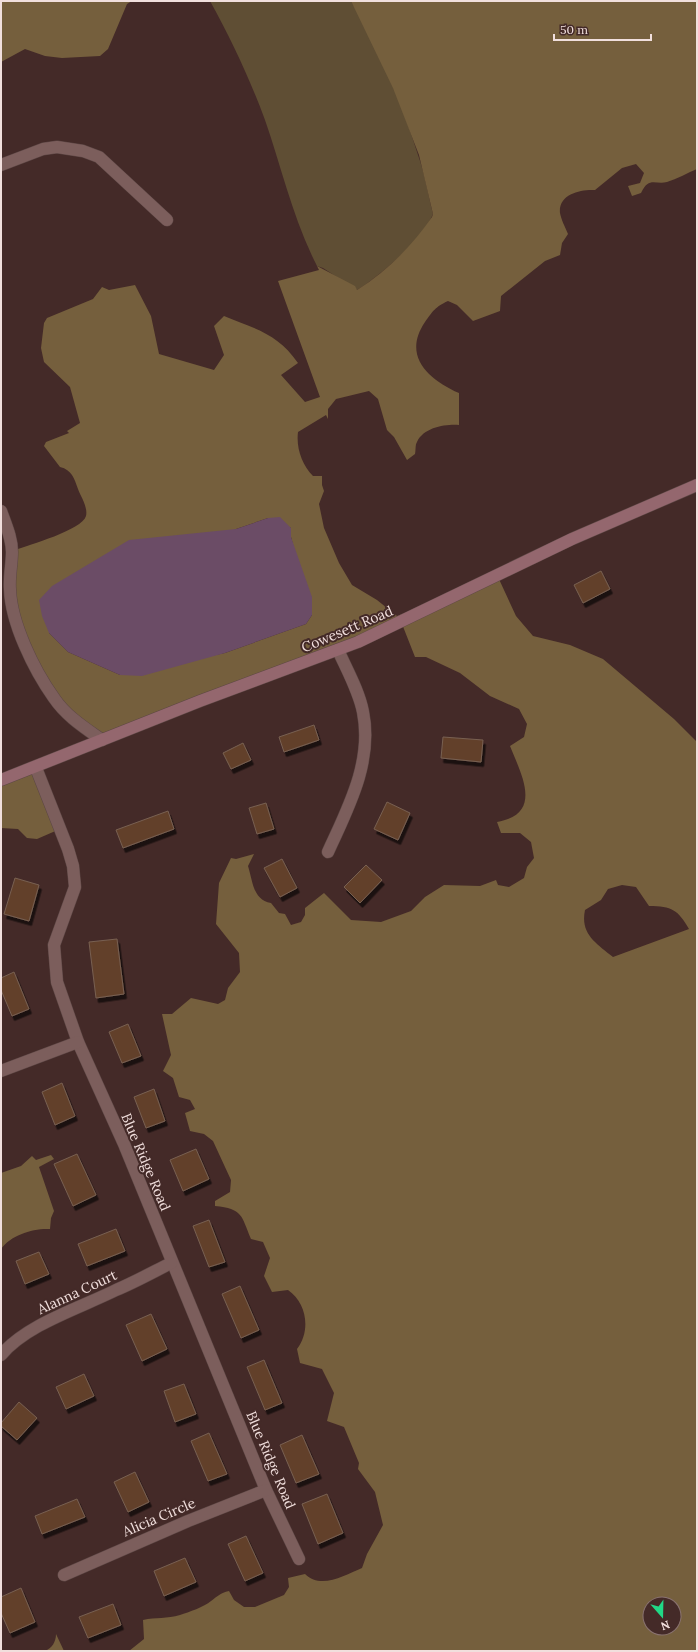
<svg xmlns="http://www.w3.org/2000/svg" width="698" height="1652" font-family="Lora,serif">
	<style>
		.green { fill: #5f4e34 }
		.forest { fill: #755f3d; fill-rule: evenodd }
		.water { fill: #6b4c66 }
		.building { fill: #62402c; stroke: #786051; filter: url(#shadow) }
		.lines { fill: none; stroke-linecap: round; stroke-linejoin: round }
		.street-casing { stroke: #5d4745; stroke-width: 13 }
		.secondary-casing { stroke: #5d4745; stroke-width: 13 }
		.street { stroke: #7c5e5c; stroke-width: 12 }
		.secondary { stroke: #94676e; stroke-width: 12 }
		.labels { text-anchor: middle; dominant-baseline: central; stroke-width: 4; stroke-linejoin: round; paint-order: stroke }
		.street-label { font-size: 14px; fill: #f1dfdd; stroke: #442a28 }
	</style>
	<defs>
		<filter id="shadow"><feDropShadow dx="2.5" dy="4.5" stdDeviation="0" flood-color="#0009"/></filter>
	</defs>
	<rect width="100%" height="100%" fill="#442a28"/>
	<path class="green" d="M210 1H351C378 47 402 103 418 155 425 174 428 194 433 214 423 239 380 276 357 290L323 268 317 266C293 219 282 169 265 120 250 79 231 39 210 1Z"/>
	<g class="forest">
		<polygon points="1,1 132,1 127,4 108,49 100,56 62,58 45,56 25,49 1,62"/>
		<path d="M351 1H697V169C687 173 677 179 667 182 655 185 649 176 641 193L632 196 628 186 640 183 644 173 636 164 622 168 595 190C581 189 558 194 560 213 561 219 565 227 568 234L562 243 560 255 545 261 501 296 500 311 473 321 457 305 448 301C435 307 433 311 425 322 402 356 428 379 459 393V425C446 424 424 427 417 442 415 445 416 450 415 454L407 460 394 437 387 430 378 399 369 391 336 399 328 409V419L326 415 298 432C296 448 302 465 313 476H322V485L324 491 319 504 324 528 339 563 352 585 377 600 397 616 498 577 516 616 533 636 570 645 603 659 674 719 697 742V1651H129L144 1639 143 1620C156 1617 167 1619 180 1615 189 1612 204 1607 211 1601 218 1596 220 1593 229 1591L234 1600 244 1607H255L284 1595 289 1587 288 1578 305 1574C321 1590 345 1575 362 1568L367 1554 383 1525 375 1492 358 1469 359 1463 344 1427 327 1421 334 1393 322 1369 300 1363 297 1349C311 1331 307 1303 288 1290L272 1292 264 1276 270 1258 263 1242 251 1239C241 1215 243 1209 215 1206V1201L230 1192 231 1180 213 1141 204 1134 190 1131 185 1113 195 1109 190 1100 179 1097 173 1078 163 1071 171 1055 162 1014H172L191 998 218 1004 225 1000 228 988 240 972 239 953 216 924 219 883 231 858 236 859 254 854 248 866C253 882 253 900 271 903L279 913 285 914 291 925 301 922 305 915V908L324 893 351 920 381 922 411 911 425 897 444 885 480 886 496 880 498 885 509 887 524 878 527 867 534 858 531 842 520 833H501L497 822C544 814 521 774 510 746L524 737 527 724 519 709 490 696 460 673 426 657H415L402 624 100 740 54 699 12 604 15 550C29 545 82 530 86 516 88 507 81 497 78 489 74 478 72 470 60 467L44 446 46 442 69 433 67 431 80 423 70 387 44 362 41 348 44 323 47 318 93 299 102 287 109 290 135 285 151 316 159 354 214 370 224 355 214 326 224 316C256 329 278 334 298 363L281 375 305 402 320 397 278 281 319 270 317 266 355 286 357 290C387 271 412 246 432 217L433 214 419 155 393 88ZM268 518 291 528V537L312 615 306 624 225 653 120 675 68 652 49 633 236 529ZM622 885 636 887 649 906C672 906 678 910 689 929L613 957C596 943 580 934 585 910L601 900 608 889ZM650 1604H674V1628H650Z"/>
		<polygon points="31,769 60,829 37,839 27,838 18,829 1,828 1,783"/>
		<path d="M51 1155 54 1159 39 1167 54 1211 51 1218 50 1229C33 1228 11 1235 1 1249V1173L21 1166 32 1156 36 1160Z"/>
		<path d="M56 1634 64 1651H45C52 1648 56 1642 56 1634Z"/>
	</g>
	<polygon class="water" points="280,517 291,528 291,537 312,597 312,615 306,624 225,653 142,676 120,675 68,652 49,633 42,616 39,600 52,586 129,540 236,529 268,518"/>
	<g class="building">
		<polygon points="601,571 610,589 583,603 574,585"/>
		<polygon points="314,725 319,740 284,752 279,737"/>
		<polygon points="443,737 483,740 481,762 441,758"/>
		<polygon points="243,743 251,760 231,769 223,753"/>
		<polygon points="387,802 410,813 398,840 374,829"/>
		<polygon points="266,803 274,829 257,834 249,808"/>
		<polygon points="168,811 174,829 123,848 116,830"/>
		<polygon points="282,859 297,888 280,897 264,868"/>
		<polygon points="366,865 382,880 360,903 344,887"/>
		<polygon points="15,878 39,885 29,921 4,914"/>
		<polygon points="117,939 124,994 96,998 89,942"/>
		<polygon points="14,972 29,1009 12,1016 1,990 1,978"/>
		<polygon points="128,1024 141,1056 122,1063 109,1032"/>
		<polygon points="62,1083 75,1116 55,1125 42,1092"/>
		<polygon points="154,1089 165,1121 146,1128 134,1097"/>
		<polygon points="196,1149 209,1179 183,1191 170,1160"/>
		<polygon points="77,1154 96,1195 73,1206 54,1164"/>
		<polygon points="209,1220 225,1262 209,1267 193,1226"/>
		<polygon points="116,1229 125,1251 87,1266 78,1244"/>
		<polygon points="39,1252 49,1274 25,1284 16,1261"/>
		<polygon points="240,1286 259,1330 241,1338 222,1294"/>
		<polygon points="151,1314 167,1349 142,1361 126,1325"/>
		<polygon points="264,1360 282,1403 265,1410 247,1367"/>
		<polygon points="84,1374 94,1396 66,1409 56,1387"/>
		<polygon points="184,1384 196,1414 175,1422 164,1391"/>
		<polygon points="19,1402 37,1418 17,1440 1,1426 1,1423"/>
		<polygon points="209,1433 227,1474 208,1481 191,1441"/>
		<polygon points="302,1435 319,1474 296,1483 280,1445"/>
		<polygon points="135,1472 149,1502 128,1512 114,1482"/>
		<polygon points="327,1494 343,1533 318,1544 302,1504"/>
		<polygon points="77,1499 85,1517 42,1534 35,1516"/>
		<polygon points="246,1536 263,1573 245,1581 228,1544"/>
		<polygon points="185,1558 196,1582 164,1596 154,1571"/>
		<polygon points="21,1588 35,1622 10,1633 1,1613 1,1597"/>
		<polygon points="113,1604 121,1625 88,1638 79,1617"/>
	</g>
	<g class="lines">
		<g class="street-casing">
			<g id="street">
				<polyline points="1,165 43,149 57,147 83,151 99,157 167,220"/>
				<path d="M1 511C6 525 12 538 12 552 12 564 9 577 10 589 11 623 34 670 54 698 66 716 85 728 102 740"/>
				<polyline points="36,768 68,849 73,866 75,887 54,945 57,982 78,1042 124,1144 266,1490 299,1559"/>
				<path d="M328 852C348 808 373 762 363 712 359 691 347 670 338 650"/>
				<polyline points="1,1071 78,1042"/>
				<path d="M1 1355C27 1324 80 1308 116 1290 135 1282 153 1272 171 1263"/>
				<polyline points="64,1575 188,1521 266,1490"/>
			</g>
		</g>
		<g class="secondary-casing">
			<polyline id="secondary" points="1,780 200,701 358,642 572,539 697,485"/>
		</g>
		<use href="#street" class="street"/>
		<use href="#secondary" class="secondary"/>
	</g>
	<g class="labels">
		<g class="street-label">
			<text transform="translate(347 629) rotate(-23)">Cowesett Road</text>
			<text transform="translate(146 1162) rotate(67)">Blue Ridge Road</text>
			<text transform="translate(77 1292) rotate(-25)">Alanna Court</text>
			<text transform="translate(271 1460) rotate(67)">Blue Ridge Road</text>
			<text transform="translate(159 1517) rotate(-23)">Alicia Circle</text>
		</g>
	</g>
	<rect width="698" height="1652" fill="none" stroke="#f1dfdd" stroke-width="4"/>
	<g transform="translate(662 1616) rotate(160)"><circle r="19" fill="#442a28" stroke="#897270"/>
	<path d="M0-3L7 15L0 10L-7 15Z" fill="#21d887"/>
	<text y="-6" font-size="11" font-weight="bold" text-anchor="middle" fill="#f1dfdd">N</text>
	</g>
	<path d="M554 34v6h97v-6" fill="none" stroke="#f1dfdd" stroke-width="2"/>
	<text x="560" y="34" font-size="12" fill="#f1dfdd" stroke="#442a28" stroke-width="3" paint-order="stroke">50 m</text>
</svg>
